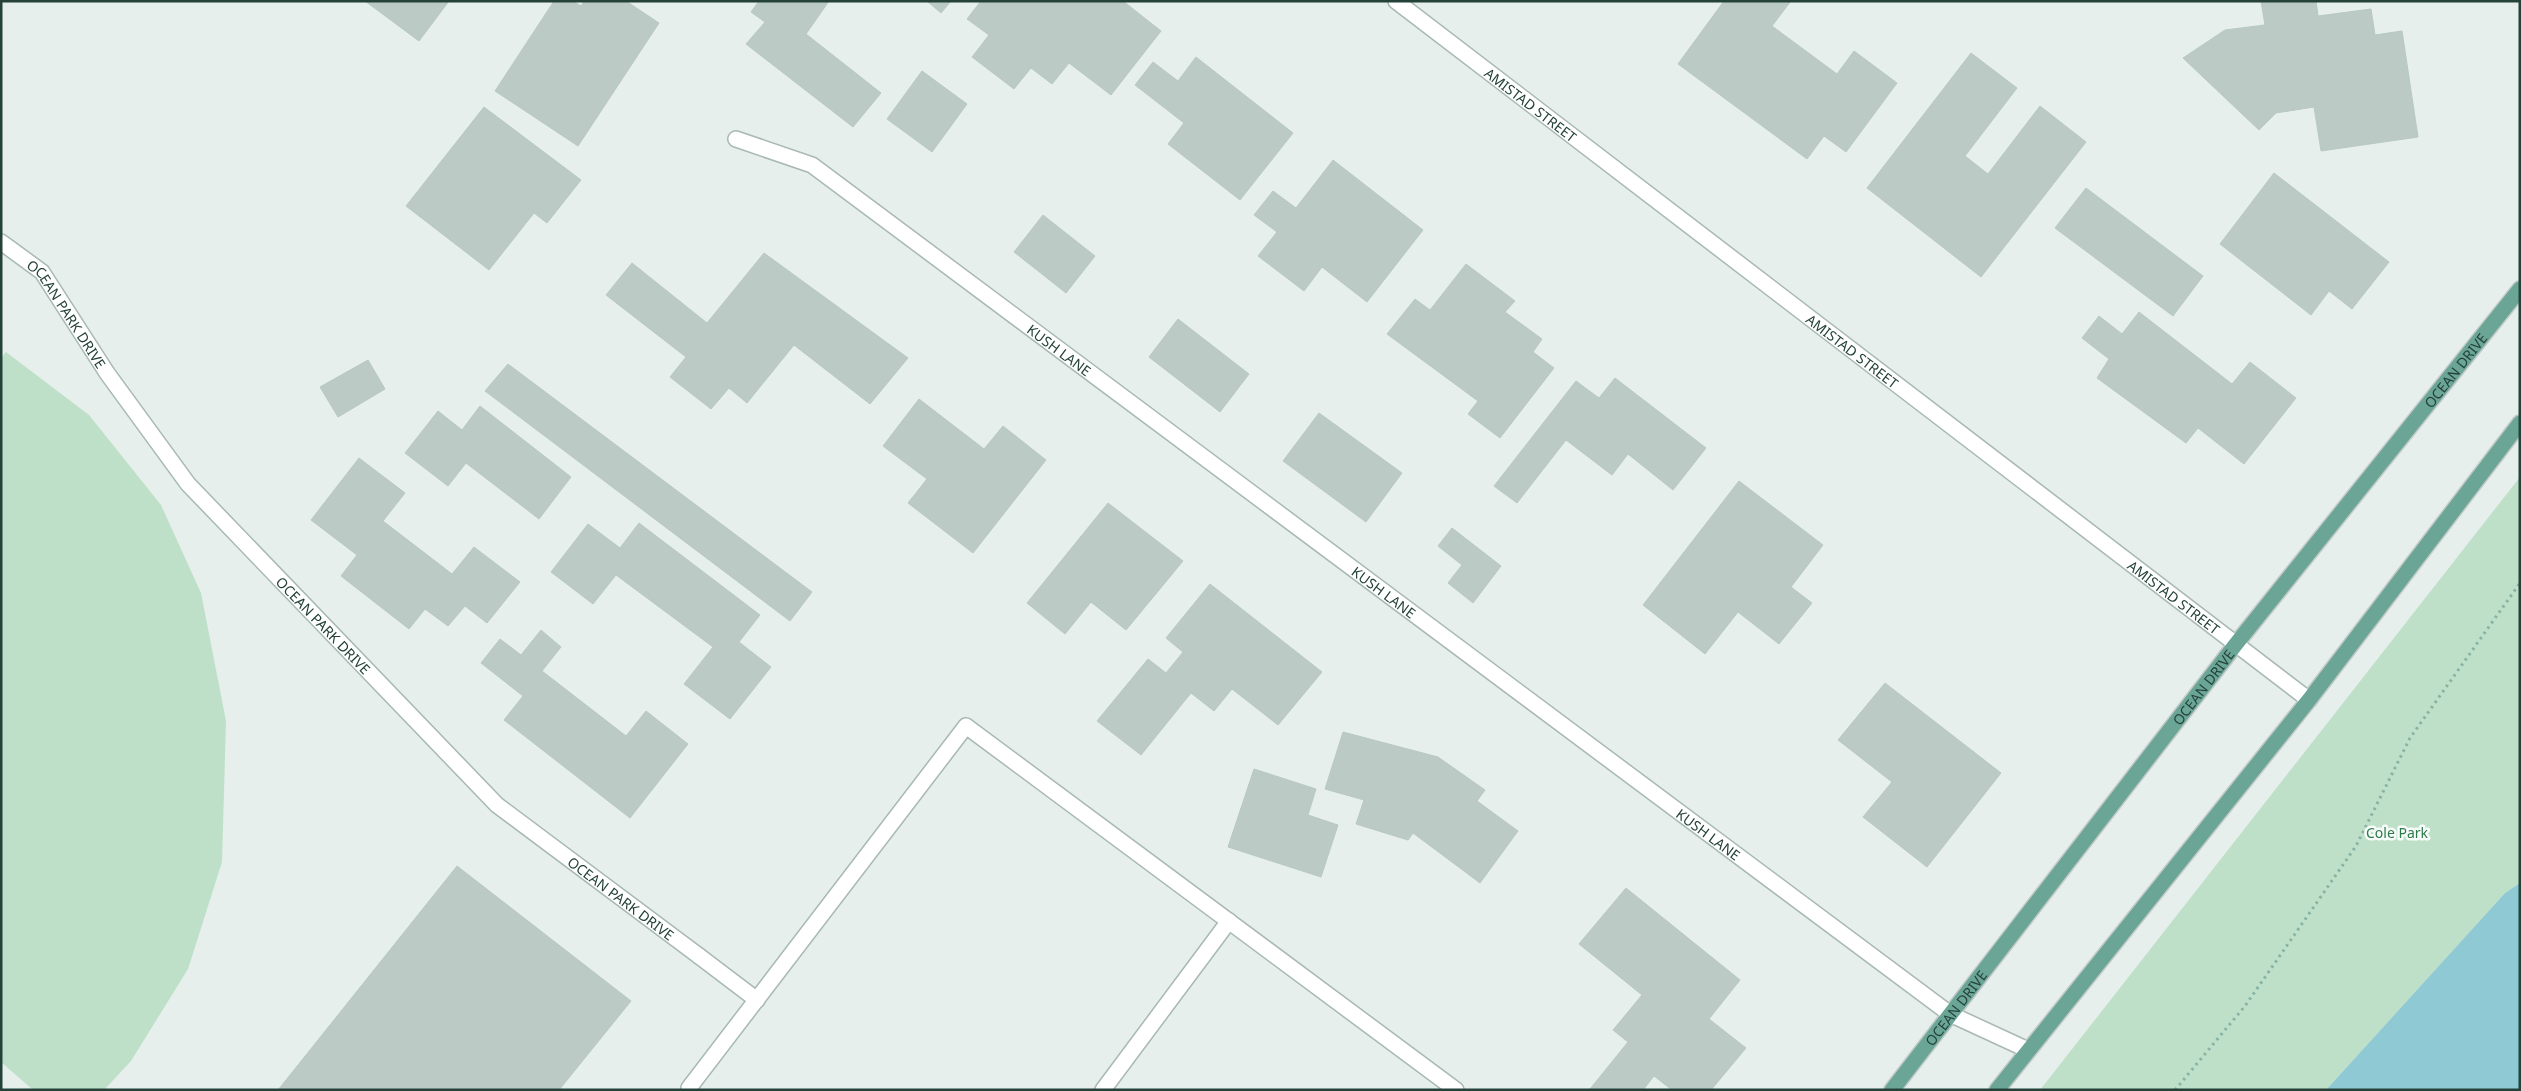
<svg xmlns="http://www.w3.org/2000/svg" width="2521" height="1091" font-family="'Noto Sans',sans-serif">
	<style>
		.green { fill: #bfe0c8 }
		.water { fill: #8ec9d4 }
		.building { fill: #bbcac4; stroke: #b8c9c2 }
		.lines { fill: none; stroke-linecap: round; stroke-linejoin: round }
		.service-casing { stroke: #a8b8b2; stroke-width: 18 }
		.minor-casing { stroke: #a8b8b2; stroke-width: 18 }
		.primary-casing { stroke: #c2cac8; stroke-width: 18 }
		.path { stroke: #86b3a5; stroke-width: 3; stroke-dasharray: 2.5 4; stroke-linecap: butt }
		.service { stroke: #fff; stroke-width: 15 }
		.minor { stroke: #fff; stroke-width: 15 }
		.primary { stroke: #6aa596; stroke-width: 15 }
		.labels { text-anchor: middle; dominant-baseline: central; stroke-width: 5; stroke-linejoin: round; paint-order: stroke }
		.street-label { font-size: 14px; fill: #24423a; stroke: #f7fbf9 }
		.park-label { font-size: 14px; fill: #2d7a4b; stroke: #f7fbf9 }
	</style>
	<rect width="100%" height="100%" fill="#e6efeb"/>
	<g class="green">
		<polygon points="6,352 89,415 161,505 201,593 226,721 222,862 188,969 131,1061 104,1090 33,1090 1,1062 1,358"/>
		<polygon points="2520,477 2520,883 2505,893 2326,1090 2040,1090"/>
	</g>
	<polygon class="water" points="2520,883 2520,1090 2326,1090 2505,893"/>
	<g class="building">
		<polygon points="365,1 449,1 419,41"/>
		<polygon points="554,1 573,1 581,6 584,1 626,1 659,23 578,146 495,91"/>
		<polygon points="759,1 829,1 806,34 881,93 853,127 746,44 765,22 751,12"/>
		<polygon points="927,1 951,1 941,13"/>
		<polygon points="981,1 1123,1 1161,31 1111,95 1069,63 1052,84 1031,68 1014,89 972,57 989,35 967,19"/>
		<polygon points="1724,1 1791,1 1772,26 1837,74 1854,51 1897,83 1846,152 1824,136 1807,159 1678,64"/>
		<polygon points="2261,1 2316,1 2318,16 2371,9 2375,35 2402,31 2418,137 2321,151 2314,107 2276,113 2259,130 2183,58 2225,30 2265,25"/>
		<polygon points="1971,53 2017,88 1965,156 1988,174 2040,106 2086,142 1981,277 1867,188"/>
		<polygon points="1196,57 1293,133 1240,200 1168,144 1184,123 1135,85 1153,62 1178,81"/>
		<polygon points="922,71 967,104 932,152 887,119"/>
		<polygon points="484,107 581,180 547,223 534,213 489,270 406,206"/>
		<polygon points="1333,160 1423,230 1367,302 1322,267 1304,291 1258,256 1277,232 1254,215 1273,191 1296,208"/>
		<polygon points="2274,173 2389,262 2352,309 2329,291 2311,315 2220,244"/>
		<polygon points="2086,188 2203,276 2173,316 2055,228"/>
		<polygon points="1043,215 1095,256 1066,293 1014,252"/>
		<polygon points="764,253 908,358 870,404 794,345 747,403 729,388 711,409 670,377 686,357 606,295 632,263 707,323"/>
		<polygon points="1466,264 1515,301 1505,312 1542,339 1533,352 1554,368 1500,438 1468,414 1478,401 1387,334 1415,299 1430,310"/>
		<polygon points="2139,312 2232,384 2250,362 2296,398 2244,464 2198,428 2186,443 2097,378 2109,359 2082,338 2099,316 2122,334"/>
		<polygon points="1178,319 1249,374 1220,412 1149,357"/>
		<polygon points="368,360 385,389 338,417 320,387"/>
		<polygon points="508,364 812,592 790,621 485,391"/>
		<polygon points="1615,378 1706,448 1673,490 1628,454 1612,475 1566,440 1517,503 1494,486 1576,381 1599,398"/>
		<polygon points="919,399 984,449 1003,426 1046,460 973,553 908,503 927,479 883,446"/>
		<polygon points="480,406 571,477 539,519 466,463 448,486 405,453 438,411 462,430"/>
		<polygon points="1319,413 1402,473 1366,522 1283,461"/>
		<polygon points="359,458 405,493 383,521 452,574 474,547 520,582 487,623 465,606 448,626 425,609 409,629 341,576 357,555 311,520"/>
		<polygon points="1739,481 1823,545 1791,587 1812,603 1779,644 1738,612 1705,654 1643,605"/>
		<polygon points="1108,503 1183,561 1126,630 1091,602 1065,634 1027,603"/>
		<polygon points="639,523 760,615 739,642 771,667 730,719 684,684 713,647 616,575 593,604 551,572 588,524 620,548"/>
		<polygon points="1452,528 1501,566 1473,603 1448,583 1462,565 1438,546"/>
		<polygon points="1210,584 1322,672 1278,725 1232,689 1214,711 1191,693 1141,755 1097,721 1148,659 1166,673 1183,652 1166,638"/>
		<polygon points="541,630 561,647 542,671 626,736 646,711 688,744 630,818 504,720 523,696 481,663 500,639 521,655"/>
		<polygon points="1885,683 2001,773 1927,867 1863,817 1892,782 1838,740"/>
		<polygon points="1343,732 1438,757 1485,790 1477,801 1518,831 1480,883 1413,833 1408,840 1356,824 1364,800 1325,789"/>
		<polygon points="1254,769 1316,789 1308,815 1338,825 1321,877 1228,847"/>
		<polygon points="457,866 631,1001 559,1090 278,1090"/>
		<polygon points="1626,888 1740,980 1709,1019 1746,1048 1711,1090 1672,1090 1654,1076 1643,1090 1590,1089 1628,1042 1613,1030 1642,995 1579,944"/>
	</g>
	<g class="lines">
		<g class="service-casing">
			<g id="service">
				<polyline points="699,956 757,1000"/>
				<polyline points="691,1090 689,1088 966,726 1456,1090"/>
				<polyline points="1103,1090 1229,921"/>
			</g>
		</g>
		<g class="minor-casing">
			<g id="minor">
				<path id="s1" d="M1396 1 2309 700"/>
				<path id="s2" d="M736 139 812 165 1950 1014 2028 1050"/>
				<path id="s3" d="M1 242 42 272 107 373 188 484 497 805 699 956"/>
			</g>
		</g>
		<g class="primary-casing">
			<g id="primary">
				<path id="s4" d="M1892 1090 2236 644 2520 289"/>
				<polyline points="1997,1090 2309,700 2520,423"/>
			</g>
		</g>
		<polyline class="path" points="2175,1090 2245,1006 2356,846 2410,738 2520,583"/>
		<use href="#service" class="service"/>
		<use href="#minor" class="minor"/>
		<use href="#primary" class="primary"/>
	</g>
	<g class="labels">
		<g class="street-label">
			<text stroke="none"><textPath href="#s1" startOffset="170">AMISTAD STREET</textPath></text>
			<text stroke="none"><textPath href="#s3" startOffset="99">OCEAN PARK DRIVE</textPath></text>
			<text stroke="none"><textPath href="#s2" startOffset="389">KUSH LANE</textPath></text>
			<text stroke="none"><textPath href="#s1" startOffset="575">AMISTAD STREET</textPath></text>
			<text stroke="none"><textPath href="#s4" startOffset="914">OCEAN DRIVE</textPath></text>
			<text stroke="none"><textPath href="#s2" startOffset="794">KUSH LANE</textPath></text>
			<text stroke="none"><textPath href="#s1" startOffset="980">AMISTAD STREET</textPath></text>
			<text stroke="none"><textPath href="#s3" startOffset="504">OCEAN PARK DRIVE</textPath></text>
			<text stroke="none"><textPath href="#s4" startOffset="509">OCEAN DRIVE</textPath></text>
			<text stroke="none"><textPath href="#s2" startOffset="1199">KUSH LANE</textPath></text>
			<text stroke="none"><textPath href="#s3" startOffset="909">OCEAN PARK DRIVE</textPath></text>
			<text stroke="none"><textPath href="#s4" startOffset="104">OCEAN DRIVE</textPath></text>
		</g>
		<g class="park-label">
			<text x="2397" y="832">Cole Park</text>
		</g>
	</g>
	<rect width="2521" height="1091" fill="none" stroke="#24423a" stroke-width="5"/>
</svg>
